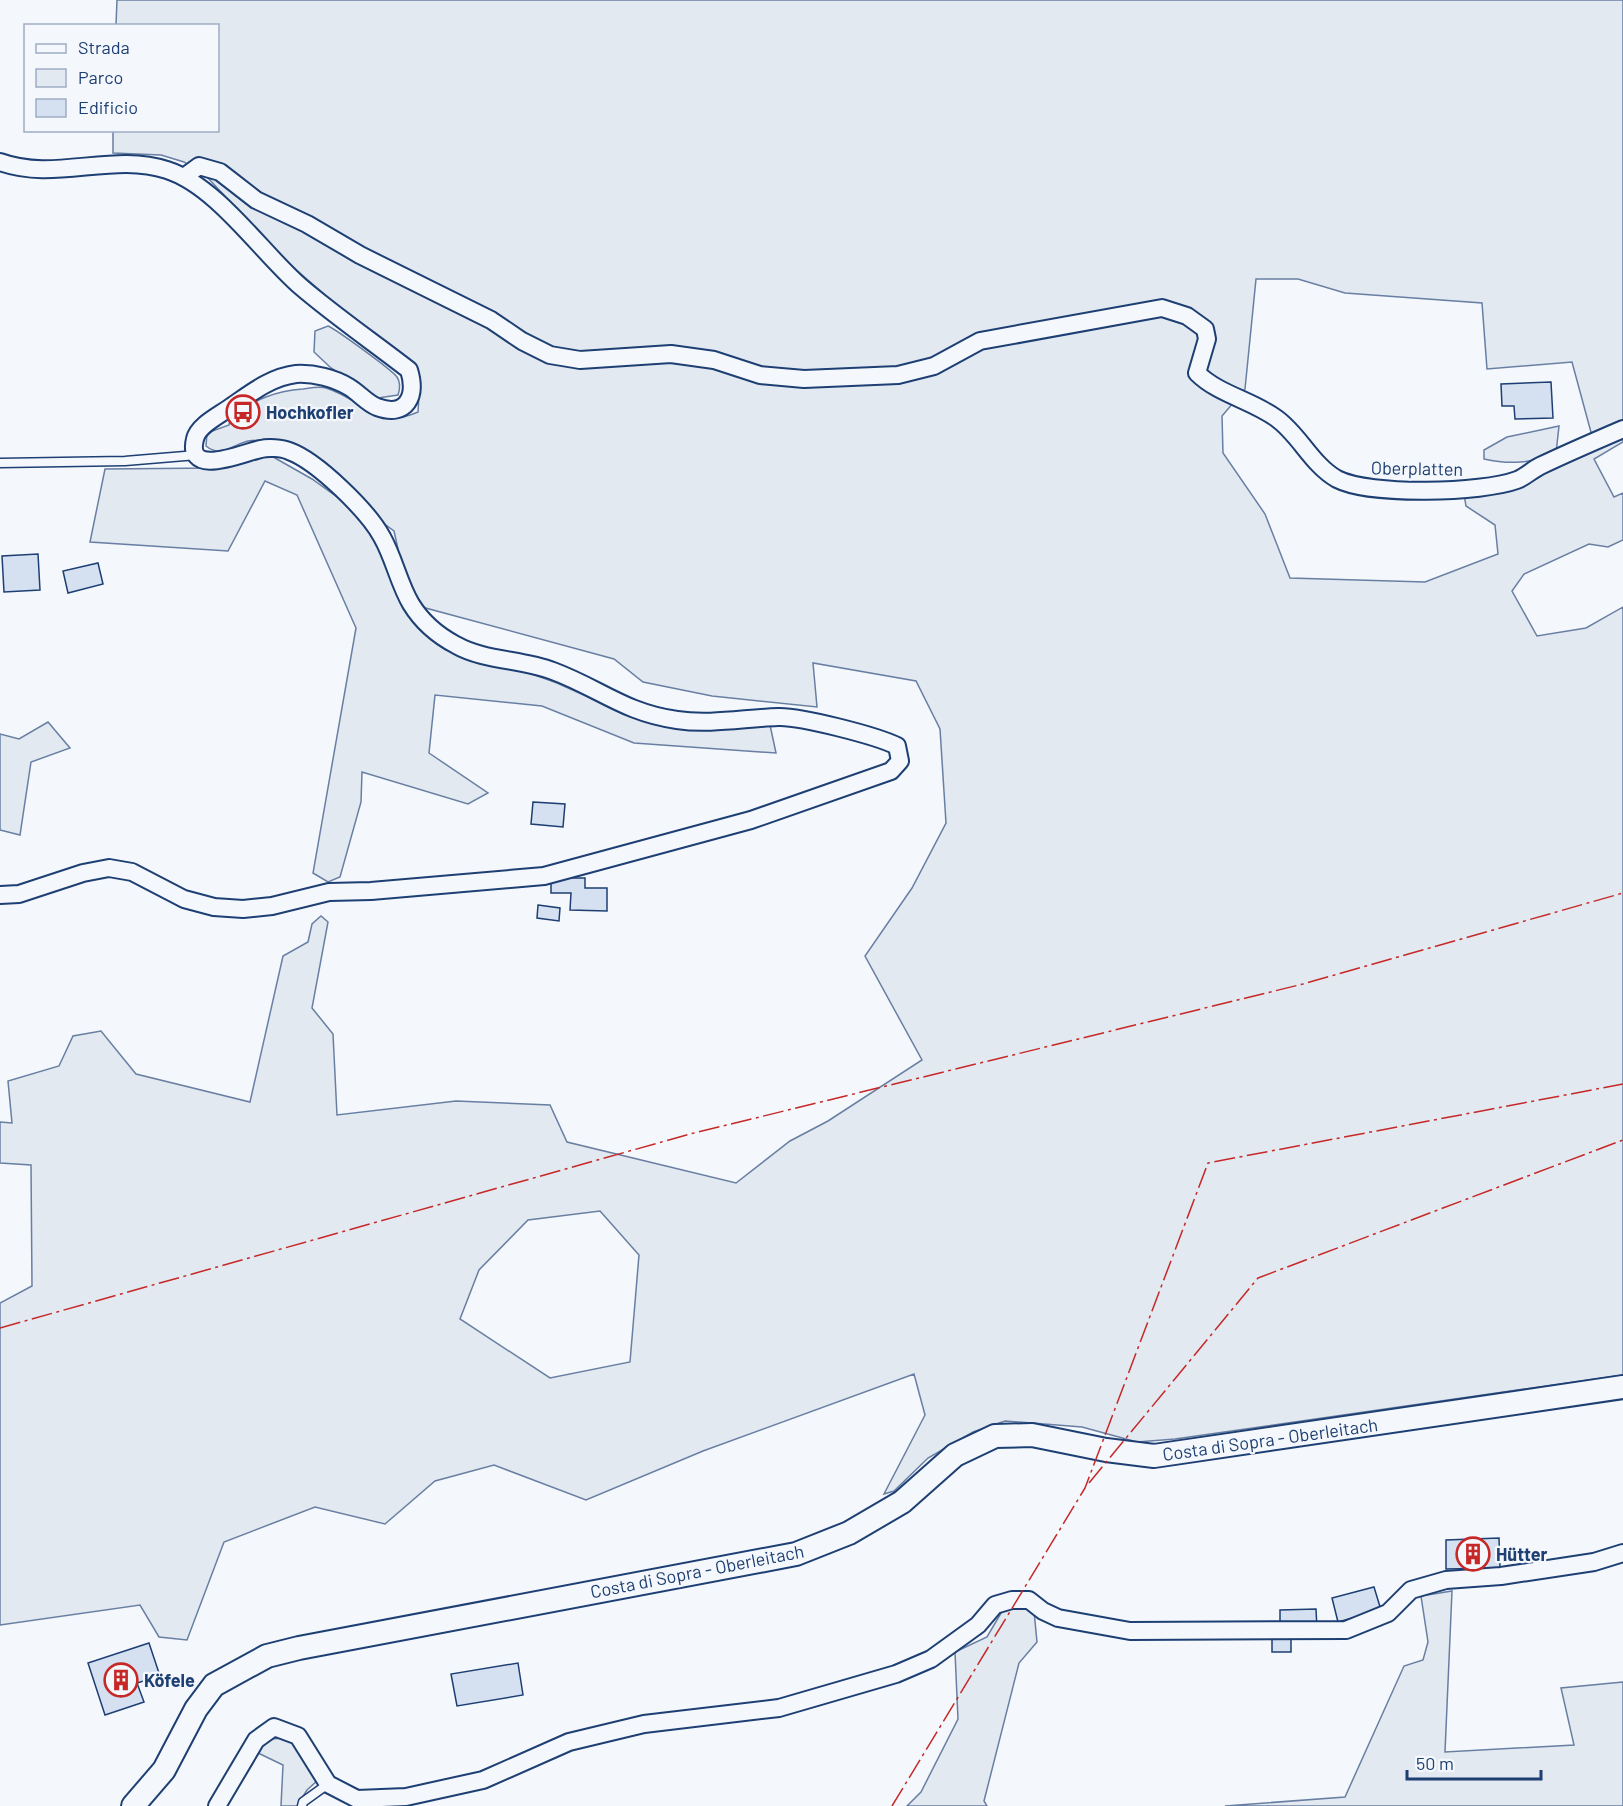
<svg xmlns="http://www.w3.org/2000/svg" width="1623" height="1806" font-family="Barlow,sans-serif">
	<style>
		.green { fill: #e3e9f0; stroke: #687fa3; stroke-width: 1.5; fill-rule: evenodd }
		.building { fill: #d5e0f0; stroke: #1d3f73; stroke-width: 1.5 }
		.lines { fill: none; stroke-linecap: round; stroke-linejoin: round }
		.lane-casing { stroke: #1d3f73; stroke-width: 11 }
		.street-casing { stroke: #1d3f73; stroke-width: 20 }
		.secondary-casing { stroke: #1d3f73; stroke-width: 26 }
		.lane { stroke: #f4f7fb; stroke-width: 8 }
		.street { stroke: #f4f7fb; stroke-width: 16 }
		.secondary { stroke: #f4f7fb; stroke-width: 22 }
		.power { stroke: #c62828; stroke-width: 1.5; stroke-dasharray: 21 4.5 3 4.5; stroke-linecap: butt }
		.labels { text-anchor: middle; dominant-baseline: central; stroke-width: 4.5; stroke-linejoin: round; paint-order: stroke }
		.poi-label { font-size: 18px; font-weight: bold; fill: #1d3f73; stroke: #f4f7fb; text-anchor: start }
		.street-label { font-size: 18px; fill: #1d3f73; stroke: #f4f7fb }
	</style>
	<rect width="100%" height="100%" fill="#f4f7fb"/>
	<g class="green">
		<path d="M117 0H1623V422L1592 436 1572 362 1487 369 1482 303 1345 293 1298 279H1256L1245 389 1222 416 1223 453 1265 514 1290 578 1425 582 1498 554 1495 525 1466 506 1464 494 1543 470 1623 435V442L1594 459 1614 497 1623 493V540L1608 547 1589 544 1524 574 1512 591 1537 636 1586 628 1623 607V1375L1175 1439 1137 1442 1082 1427 1005 1421 973 1432 928 1458 894 1491 884 1494 925 1415 914 1374 703 1451 586 1500 494 1465 435 1481 385 1524 315 1507 224 1542 187 1640 159 1637 140 1605 0 1625V1303L32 1286 31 1165 0 1163V1122L12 1123 8 1081 59 1066 73 1036 101 1031 136 1074 250 1102 283 956 308 942 312 924 321 916 328 922 312 1008 333 1034 337 1115 456 1101 550 1105 567 1142 736 1183 790 1141 828 1121 922 1060 865 956 912 888 946 823 940 729 916 681 813 663 817 707 712 696 643 682 614 659 422 607 402 567 394 531 269 441C262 440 255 440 248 441 233 445 220 458 206 446L207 433 229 425 231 416C255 400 274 391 303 389 310 388 319 386 326 388 365 400 375 431 418 412L420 378 406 359 355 321 286 261 208 178 184 162 161 155 113 153V131L218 130V26L116 25ZM600 1211 639 1255 630 1362 550 1378 460 1319 479 1270 528 1220Z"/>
		<path d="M328 326C337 330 392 370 397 377 401 383 400 389 398 395L378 398 331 368 314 352 315 331Z"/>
		<path d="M1559 426 1556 453C1531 463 1511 465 1484 459V450L1507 437Z"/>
		<polygon points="268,454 312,479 351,507 371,530 449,649 482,664 521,670 557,683 630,716 770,725 776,753 634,743 542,706 435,695 429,753 488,793 468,804 362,772 361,802 340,877 328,882 313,873 356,628 297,495 265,481 228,551 90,542 105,469 214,468"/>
		<polygon points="48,722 70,748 31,762 20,835 0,830 0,734 19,739"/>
		<polygon points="1452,1591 1445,1752 1574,1745 1561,1688 1623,1682 1623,1806 1225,1806 1345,1797 1404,1666 1423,1660 1428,1642 1421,1596"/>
		<polygon points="1019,1606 1034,1611 1037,1642 1019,1663 984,1801 987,1806 907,1806 921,1792 958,1719 955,1652 987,1637 1004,1608"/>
		<polygon points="285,1738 296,1743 318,1780 307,1790 297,1806 281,1806 283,1765 256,1752 271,1739"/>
	</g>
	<g class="building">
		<polygon points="1551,382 1553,418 1515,419 1514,406 1502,406 1501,384"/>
		<polygon points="38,554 40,590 4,592 2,556"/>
		<polygon points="98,563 103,584 68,593 63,571"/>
		<polygon points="533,802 565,804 563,827 531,824"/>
		<polygon points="551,878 585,878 585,888 607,888 607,911 570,910 571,893 551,893"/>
		<polygon points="538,905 560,908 559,921 537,918"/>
		<polygon points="1499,1538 1500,1568 1446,1569 1446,1540"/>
		<polygon points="1374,1587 1381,1610 1338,1622 1332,1598"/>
		<polygon points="1316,1609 1317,1629 1280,1629 1280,1610"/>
		<polygon points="1291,1634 1291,1652 1272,1652 1272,1635"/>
		<polygon points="149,1643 160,1676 137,1683 144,1702 105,1715 88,1663"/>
		<polygon points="518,1663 523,1695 457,1706 451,1674"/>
	</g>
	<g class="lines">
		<g class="lane-casing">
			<g id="lane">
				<polyline points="0,463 125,461 197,455"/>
				<polyline points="302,1806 303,1802 328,1784"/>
			</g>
		</g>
		<g class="street-casing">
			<g id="street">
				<path d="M0 162C54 182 113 152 167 170 217 186 261 252 300 286 335 316 373 342 409 370 417 396 407 418 377 407 367 403 359 393 349 387 334 378 314 373 296 374 271 377 251 393 232 406 220 415 198 425 195 439 185 480 247 451 261 449 268 447 282 448 289 451 317 461 368 511 382 537 394 558 399 584 411 604 422 622 437 635 456 645 484 661 522 659 553 671 599 688 625 713 677 720 710 725 745 718 778 717 800 716 877 736 897 746L900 761 891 771 751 820 544 876 371 891 329 892 272 906 243 909 214 907 184 899 132 872 109 868 83 873 19 894 0 895"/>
				<path d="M184 177 199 166 220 172 256 200 307 224 360 255 491 320 522 341 550 355 580 360 671 354 714 360 760 375 804 379 898 375 934 366 980 341 1162 308 1187 316 1205 329 1207 339 1197 373C1218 394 1251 400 1276 418 1299 434 1312 465 1337 479 1370 496 1482 493 1517 480 1525 477 1532 470 1540 466 1567 453 1595 441 1623 429"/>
				<polyline points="217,1806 256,1740 274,1727 298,1736 328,1784 357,1799 406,1797 483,1780 569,1742 644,1724 779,1708 896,1674 931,1659 978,1625 995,1605 1012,1600 1029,1600 1043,1611 1058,1618 1130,1631 1346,1630 1388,1613 1411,1590 1446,1580 1501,1576 1594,1562 1623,1553"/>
			</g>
		</g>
		<g class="secondary-casing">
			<polyline id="secondary" points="133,1806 164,1770 196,1709 214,1685 267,1656 299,1648 796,1554 849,1533 902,1502 955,1455 995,1436 1032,1435 1106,1450 1154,1456 1623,1387"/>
		</g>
		<use href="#lane" class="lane"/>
		<use href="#street" class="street"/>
		<use href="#secondary" class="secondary"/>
		<g class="power">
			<polyline points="0,1328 690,1134 1303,984 1623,893"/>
			<polyline points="1089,1483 1258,1278 1623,1140"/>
			<polyline points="892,1806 1085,1488 1208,1163 1623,1084"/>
		</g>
	</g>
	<defs>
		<g id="bus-ring" transform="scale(1.725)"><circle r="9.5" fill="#f4f7fb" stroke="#c62828" stroke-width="1.5"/><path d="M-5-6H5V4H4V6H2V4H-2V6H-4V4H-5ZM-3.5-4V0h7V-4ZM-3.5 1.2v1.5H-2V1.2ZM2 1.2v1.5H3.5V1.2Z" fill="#c62828"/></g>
		<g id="building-ring" transform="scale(1.725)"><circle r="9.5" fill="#f4f7fb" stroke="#c62828" stroke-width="1.5"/><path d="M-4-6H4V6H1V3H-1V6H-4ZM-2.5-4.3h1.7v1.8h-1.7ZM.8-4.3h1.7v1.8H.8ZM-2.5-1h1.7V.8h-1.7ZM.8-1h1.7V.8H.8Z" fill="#c62828"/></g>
	</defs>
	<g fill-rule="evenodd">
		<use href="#bus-ring" x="243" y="412"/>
		<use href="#building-ring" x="1473" y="1554"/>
		<use href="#building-ring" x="121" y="1680"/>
	</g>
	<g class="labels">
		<g class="poi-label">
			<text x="266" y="412">Hochkofler</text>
			<text x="1496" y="1554">Hütter</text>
			<text x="144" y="1680">Köfele</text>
		</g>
		<g class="street-label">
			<text transform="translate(1417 468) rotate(1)">Oberplatten</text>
			<text transform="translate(1270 1439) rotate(-8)">Costa di Sopra - Oberleitach</text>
			<text transform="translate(697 1571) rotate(-11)">Costa di Sopra - Oberleitach</text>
		</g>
	</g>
	<rect x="24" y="24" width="195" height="108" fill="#f4f7fb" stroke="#9eadc5" stroke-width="1.5"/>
	<rect x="36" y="44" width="30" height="9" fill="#f4f7fb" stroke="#9eadc5" stroke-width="1.5"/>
	<text x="78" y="54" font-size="18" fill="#1d3f73">Strada</text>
	<rect x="36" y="69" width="30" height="18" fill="#e3e9f0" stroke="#9eadc5" stroke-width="1.5"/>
	<text x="78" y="84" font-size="18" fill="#1d3f73">Parco</text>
	<rect x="36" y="99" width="30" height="18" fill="#d5e0f0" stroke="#9eadc5" stroke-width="1.5"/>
	<text x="78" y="114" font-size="18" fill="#1d3f73">Edificio</text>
	<path d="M1407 1770v9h134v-9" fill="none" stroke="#1d3f73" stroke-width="3"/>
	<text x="1416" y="1770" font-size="18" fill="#1d3f73" stroke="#f4f7fb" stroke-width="4.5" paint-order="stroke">50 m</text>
</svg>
